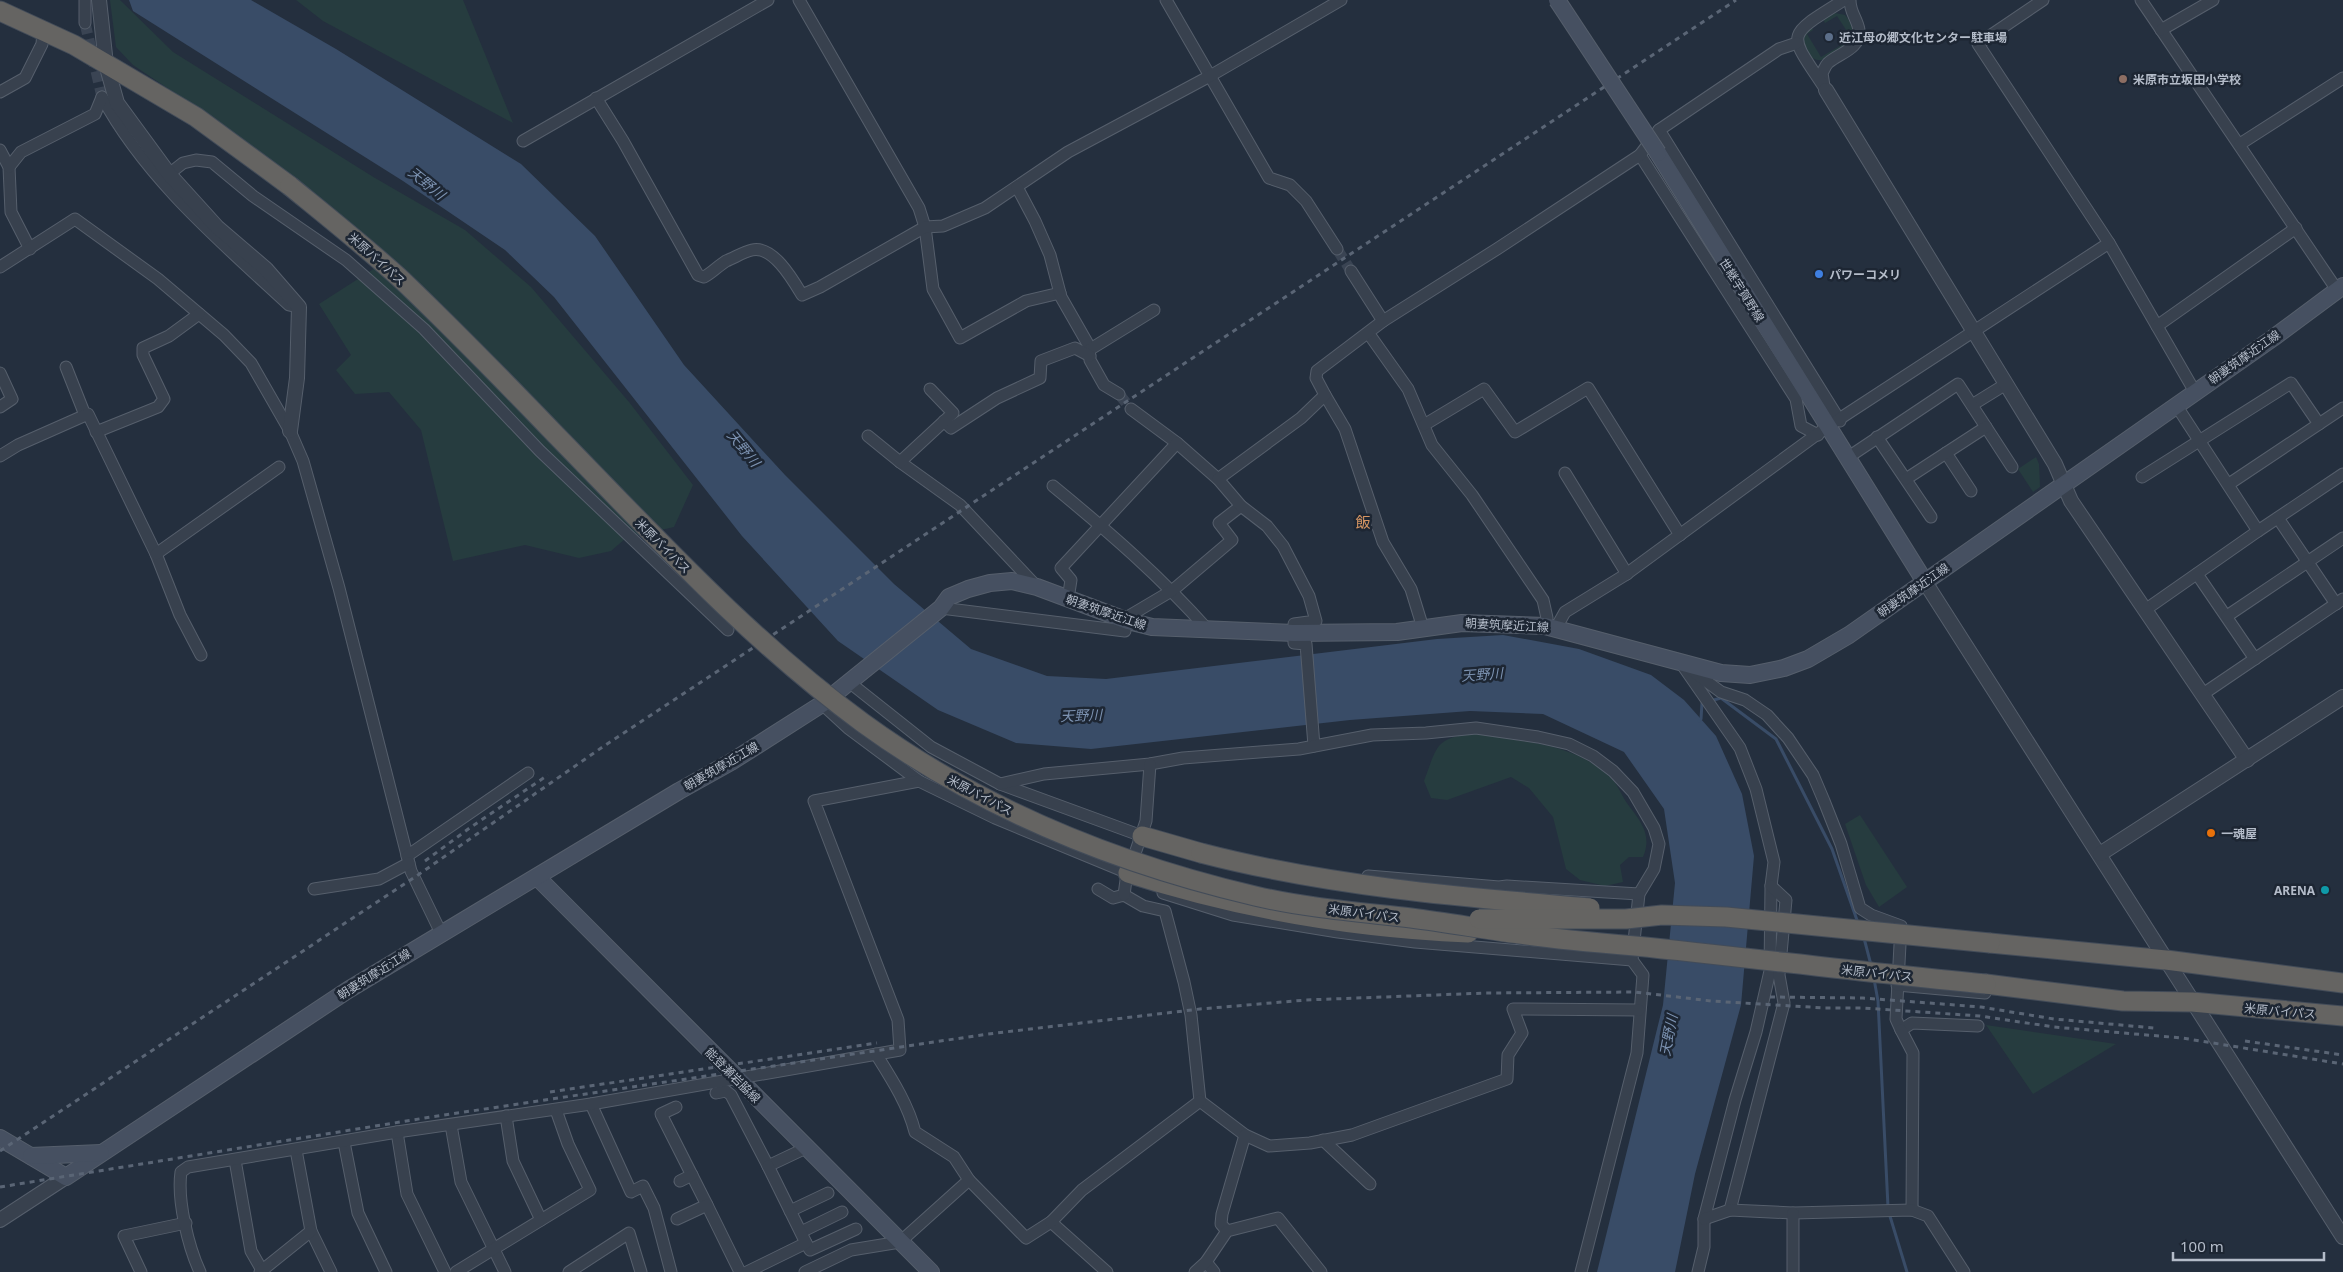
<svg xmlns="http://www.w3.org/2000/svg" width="2343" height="1272" font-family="'Noto Sans','Noto Sans JP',sans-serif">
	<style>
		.green { fill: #263c3f }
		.water { fill: #394c67 }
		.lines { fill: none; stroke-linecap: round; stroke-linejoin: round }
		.stream { stroke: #394c67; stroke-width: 3 }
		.minor-tunnel { stroke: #3a4453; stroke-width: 11; stroke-dasharray: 11 5.5; stroke-linecap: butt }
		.minor-casing { stroke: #565f6c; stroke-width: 13 }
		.tertiary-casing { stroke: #565f6c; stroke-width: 16 }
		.secondary-casing { stroke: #565f6c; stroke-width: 18 }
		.trunk-casing { stroke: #434c59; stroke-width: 21 }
		.minor { stroke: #38414e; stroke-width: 11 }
		.tertiary { stroke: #38414e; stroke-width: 14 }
		.secondary { stroke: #465061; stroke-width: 16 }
		.trunk { stroke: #656462; stroke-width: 19 }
		.rail { stroke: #5a6575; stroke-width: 3; stroke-dasharray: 5 5; stroke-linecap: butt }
		.secondary-bridge-casing { stroke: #565f6c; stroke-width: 18; stroke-linecap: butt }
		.trunk-bridge-casing { stroke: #434c59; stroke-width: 21; stroke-linecap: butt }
		.secondary-bridge { stroke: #465061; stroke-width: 16 }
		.trunk-bridge { stroke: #656462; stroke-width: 19 }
		.service-dot { fill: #5c6f8a; stroke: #1d2633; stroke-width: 2 }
		.education-dot { fill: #8d6e63; stroke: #1d2633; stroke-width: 2 }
		.shop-dot { fill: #3f7fe0; stroke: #1d2633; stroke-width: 2 }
		.food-dot { fill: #e8710a; stroke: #1d2633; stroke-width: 2 }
		.culture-dot { fill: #0f9aa8; stroke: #1d2633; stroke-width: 2 }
		.labels { text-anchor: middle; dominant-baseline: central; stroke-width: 5; stroke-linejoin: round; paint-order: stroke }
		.poi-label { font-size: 12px; font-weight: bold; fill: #b4bcc9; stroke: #1d2633; text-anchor: start }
		.street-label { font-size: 12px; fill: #b4bcc9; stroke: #1d2633 }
		.water-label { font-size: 14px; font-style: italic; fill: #7c92b1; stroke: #1d2633 }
		.quarter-label { font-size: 15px; fill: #d59563; stroke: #1d2633 }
	</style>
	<rect width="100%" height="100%" fill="#242f3e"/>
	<g class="green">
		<polygon points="110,0 120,0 173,52 375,178 465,230 531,287 629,402 693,485 674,527 626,538 611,551 579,558 525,545 453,561 421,430 389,392 355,394 336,370 351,355 319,304 386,261 218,122 133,65 116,47"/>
		<polygon points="296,0 463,0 513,123 323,21"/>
		<path d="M1835 13 1845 15 1855 28 1852 44C1834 56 1819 71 1803 49L1802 34 1811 26 1813 30 1807 34 1821 57 1852 39 1837 16 1825 23 1823 19Z"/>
		<polygon points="2036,457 2039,464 2040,487 2033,492 2018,469"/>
		<path d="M1477 733C1524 743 1573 742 1610 777 1618 784 1622 797 1629 806 1642 823 1652 836 1643 857H1629L1620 865 1623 882 1605 886 1580 880 1566 869 1553 817 1529 788 1511 777 1447 800 1431 798 1424 781C1438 744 1435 738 1477 733Z"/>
		<polygon points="1860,815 1907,887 1879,907 1866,885 1845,824"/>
		<polygon points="1986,1025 2116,1044 2033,1094"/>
	</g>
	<polygon class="water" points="129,0 251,0 336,49 521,164 595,236 684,365 785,475 894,584 971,649 1047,676 1106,679 1437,639 1503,635 1579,649 1651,675 1684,700 1716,736 1742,794 1754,856 1741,1005 1695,1174 1675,1272 1597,1272 1663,1005 1675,883 1664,809 1624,752 1543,714 1470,711 1350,720 1091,749 1016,743 938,710 838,641 742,536 554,297 505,250 403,181 133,11"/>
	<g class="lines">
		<g class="stream">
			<polyline points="1710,701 1721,698 1776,739 1832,849 1858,923"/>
			<polyline points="1699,721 1701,719 1702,703 1704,702"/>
			<polyline points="1864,938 1871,965"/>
			<polyline points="1874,979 1878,1001 1888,1207"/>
			<polyline points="1889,1213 1907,1272"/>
		</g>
		<g class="minor-tunnel">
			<polyline points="85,23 102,97"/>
			<polyline points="1337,249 1351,271"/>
			<polyline points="1119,394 1131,409"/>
		</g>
		<g class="minor-casing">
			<g id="minor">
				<polyline points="85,0 85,23"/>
				<polyline points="799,0 919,208 925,227 933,289 960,338 1026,301 1060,293"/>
				<polyline points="1166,0 1269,178 1290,185 1306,201 1337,249"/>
				<polyline points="2141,0 2337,290"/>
				<polyline points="2161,30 2213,0"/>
				<path d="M1824 86 1822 73C1824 70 1825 66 1828 63 1839 53 1861 49 1859 30 1857 18 1850 13 1850 0"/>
				<path d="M1826 90C1788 32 1783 38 1844 0"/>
				<polyline points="0,92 25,78 42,44 43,30"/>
				<path d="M102 97C146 179 221 242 289 305L298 307"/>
				<path d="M596 98 623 141 698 275 704 277C712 273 718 266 726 261 734 258 743 252 752 250 773 245 793 280 802 295L820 287 925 227 943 226 985 208 1068 152 1210 76 1341 0"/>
				<polyline points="1659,130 1840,421"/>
				<polyline points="523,141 768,0"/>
				<polyline points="2240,144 2343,78"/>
				<polyline points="0,150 9,167 11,212 30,249"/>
				<polyline points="1640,155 1796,399 1801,426 1818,435"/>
				<polyline points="9,167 21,152 95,114 102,97"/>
				<polyline points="169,174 183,163 196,160 212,162 253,196 346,260 424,329 540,451 728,630"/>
				<polyline points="1017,187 1035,221 1050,255 1061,297 1089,346 1090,360 1104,385 1119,394"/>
				<polyline points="2109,243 2195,392"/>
				<polyline points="0,267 75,219 158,279 224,335 251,363 290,431 303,461 339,588 411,871 441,933"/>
				<polyline points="1351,271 1383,321"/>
				<polyline points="2157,326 2296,228"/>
				<polyline points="1369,334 1408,389 1432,445 1472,495 1543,600 1547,618 1545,626"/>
				<polyline points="1089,350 1154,310"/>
				<polyline points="66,367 85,415"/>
				<polyline points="0,373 12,399 0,407"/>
				<polyline points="1325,395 1345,429 1383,542 1411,589 1423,628"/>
				<polyline points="1972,405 2006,384"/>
				<polyline points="1131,409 1177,443 1218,479"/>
				<polyline points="944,421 951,428 997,398 1040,378 1041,361 1075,348 1090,356"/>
				<polyline points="1424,425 1484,389 1515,432 1588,388 1680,535"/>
				<polyline points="96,432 158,407 164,399 143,355 143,348 169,336 199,314"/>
				<polyline points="868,436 900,462 960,505 1037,587"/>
				<polyline points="1877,437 1931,517"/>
				<polyline points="1946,453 1971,491"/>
				<polyline points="0,456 18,445 88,414 156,554 180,615 201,655"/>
				<polyline points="1847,458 1958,384 2012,467"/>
				<polyline points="900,462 953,413 930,389"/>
				<polyline points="1565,473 1627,574"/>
				<polyline points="2142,477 2291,383 2319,424"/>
				<polyline points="1906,479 1986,427"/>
				<polyline points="2229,484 2343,408"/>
				<path d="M1053 486C1109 532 1160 576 1208 630"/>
				<polyline points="2278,518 2336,604"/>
				<polyline points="2258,531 2343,474"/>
				<polyline points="156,554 279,467"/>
				<polyline points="2197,574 2255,659"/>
				<polyline points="1068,599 1071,580 1061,568 1177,443"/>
				<polyline points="941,608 1125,631 1124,619 1173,590 1232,540 1219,523 1241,506"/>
				<polyline points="2145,610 2258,531 2176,405"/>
				<polyline points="2227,616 2343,538"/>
				<polyline points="1556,628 1565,612 1625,575 1827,427 2109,243 1978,44 2043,0"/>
				<polyline points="1681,663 1740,748 1756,789 1774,862 1771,886 1770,971 1756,1032 1735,1100 1704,1219 1704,1247 1698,1272"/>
				<polyline points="1691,670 1721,692 1745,700 1767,715 1788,738 1813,775 1824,801 1841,844 1860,908 1871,915 1901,926 1896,1019 1901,1030 1912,1023 1978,1026"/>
				<polyline points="849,682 931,747 1000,784 1142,836"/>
				<polyline points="2203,694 2343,599"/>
				<polyline points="822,704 848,728 919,781 995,818 1128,873"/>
				<polyline points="1314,746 1306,644 1294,643 1294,624 1316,621 1309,596 1283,546 1267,526 1241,506 1218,479 1301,418 1325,395 1316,378 1317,371 1383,321 1497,249 1640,155 1659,130 1779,49 1797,43"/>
				<polyline points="1000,784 1044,774 1150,764 1183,758 1299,749 1372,735 1426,733 1476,728 1538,737 1569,744 1593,756 1613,771 1633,792 1654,828 1659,844 1654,869 1639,894 1632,960 1643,975 1637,1053 1581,1272"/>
				<polyline points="407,856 528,773"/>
				<polyline points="1368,876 1499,887 1507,886 1639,894"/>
				<polyline points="314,889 379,879 409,863"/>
				<polyline points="1098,889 1113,898 1124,895 1143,906 1165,911 1184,982 1191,1015 1200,1101 1245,1135 1269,1146 1310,1143 1352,1135 1507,1079 1508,1055 1522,1033 1513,1009 1639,1010"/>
				<polyline points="1163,893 1233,915 1338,932 1415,942 1632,960"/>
				<polyline points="1124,895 1126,880 1146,821 1150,764"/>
				<polyline points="1897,985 1985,993"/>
				<polyline points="1901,1030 1913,1053 1912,1210"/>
				<polyline points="716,1093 726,1091 731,1095 768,1166 806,1148"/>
				<polyline points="591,1104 631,1192 643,1186 654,1208 671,1272"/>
				<polyline points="676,1107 661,1114 707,1205"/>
				<polyline points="506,1116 513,1161 541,1220"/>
				<polyline points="451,1125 461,1182 505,1272"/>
				<polyline points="397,1132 407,1194 445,1272"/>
				<polyline points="1323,1140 1370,1184"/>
				<polyline points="344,1142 358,1213 386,1272"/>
				<polyline points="296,1150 311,1231 331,1272"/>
				<polyline points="235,1160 251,1251 263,1272"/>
				<polyline points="969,1180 1026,1238 1051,1222 1107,1272"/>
				<polyline points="680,1181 692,1175"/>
				<polyline points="1730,1210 1784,1003 1779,975 1786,900 1771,886"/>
				<polyline points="790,1211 828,1193"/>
				<polyline points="677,1219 707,1205 740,1272"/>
				<polyline points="1704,1219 1730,1210 1793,1213 1912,1210 1928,1216 1964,1272"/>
				<polyline points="1051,1222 1082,1190 1200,1101"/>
				<polyline points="1227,1231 1221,1224 1222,1214 1245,1135"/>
				<polyline points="801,1232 842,1212"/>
				<polyline points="806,1243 810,1250 856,1229"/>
				<polyline points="1206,1262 1214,1272"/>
				<polyline points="141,1272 124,1236 186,1223"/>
				<path d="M200 1272C188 1246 177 1200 181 1172L188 1167 397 1132 591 1104 900 1050 898 1020 814 801 919 781"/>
				<polyline points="260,1272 311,1231"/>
				<polyline points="456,1272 590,1190 568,1144 556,1110"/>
				<polyline points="569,1272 629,1233 641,1272"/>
				<polyline points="747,1272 806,1243 768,1166"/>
				<path d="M805 1272 851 1250 900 1242 969 1180 954 1157 915 1132C908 1104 891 1078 876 1054"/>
				<polyline points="1195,1272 1206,1262 1227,1231 1278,1218 1321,1272"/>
				<polyline points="1793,1272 1793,1213"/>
			</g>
		</g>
		<g class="tertiary-casing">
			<g id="tertiary">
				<polyline points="99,0 106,64 117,103 169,174 217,227 266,269 299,307 297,378 290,431"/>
				<polyline points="1826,90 2055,464 2071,501 2247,760"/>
				<polyline points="1925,582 2343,1237"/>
				<polyline points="2100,854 2343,697"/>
				<polyline points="0,1220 66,1177"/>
			</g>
		</g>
		<g class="secondary-casing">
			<g id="secondary">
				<polyline points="1658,153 1925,582"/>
				<polyline points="537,877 931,1272"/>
				<polyline points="0,1138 66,1177 348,990 679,791 731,762 822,704 941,608 949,597 968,589 990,583 1012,581 1037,587 1128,621 1152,627 1294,633 1397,632 1462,623 1545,626 1721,673 1750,675 1784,668 1808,659 1849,635 2273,338 2343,286"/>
				<polyline points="31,1156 101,1153"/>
			</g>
		</g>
		<g class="trunk-casing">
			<g id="trunk">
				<polyline points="0,11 74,45 196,117 290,186"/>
				<polyline points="1142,836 1201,853"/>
				<path d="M1128 873C1239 909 1352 928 1468 933"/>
				<polyline points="1990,943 2166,960 2343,983"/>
				<polyline points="1986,984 2123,1001 2192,1002 2343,1016"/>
			</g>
		</g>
		<use href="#minor" class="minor"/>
		<use href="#tertiary" class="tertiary"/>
		<use href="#secondary" class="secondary"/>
		<use href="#trunk" class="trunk"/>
		<g class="rail">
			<polyline points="425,861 471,827 548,775"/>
			<polyline points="1770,997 1863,998 1981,1007 2054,1019 2154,1028"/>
			<polyline points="2245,1041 2343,1055"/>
			<polyline points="550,1092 877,1043"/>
			<polyline points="0,1151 415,877 604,746 1736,0"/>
			<polyline points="0,1187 431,1117 988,1034 1200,1009 1306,1000 1486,993 1635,992 1711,1001 1825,1008 1863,1008 1980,1016 2054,1027 2182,1038 2343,1064"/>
		</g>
		<g class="secondary-bridge-casing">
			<polyline id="secondary-bridge" points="1557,0 1658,153"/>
		</g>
		<g class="trunk-bridge-casing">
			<g id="trunk-bridge">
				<path d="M290 186C328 217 367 248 403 281 455 331 505 382 555 434 654 535 748 639 863 723 980 808 1114 863 1255 896 1306 908 1359 912 1411 918 1450 923 1488 930 1527 935 1563 940 1599 943 1635 946 1752 958 1869 973 1986 984"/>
				<path d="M1201 853C1328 886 1460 897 1590 908"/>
				<polyline points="1479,919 1626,919 1662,915 1726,917 1990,943"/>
			</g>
		</g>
		<use href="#secondary-bridge" class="secondary-bridge"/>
		<use href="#trunk-bridge" class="trunk-bridge"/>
	</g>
	<circle class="service-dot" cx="1829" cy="37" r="5"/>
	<circle class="education-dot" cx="2123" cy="79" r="5"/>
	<circle class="shop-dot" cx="1819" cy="274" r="5"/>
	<circle class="food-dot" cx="2211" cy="833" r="5"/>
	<circle class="culture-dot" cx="2325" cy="890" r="5"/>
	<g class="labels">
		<g class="poi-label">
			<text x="1839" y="37">近江母の郷文化センター駐車場</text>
			<text x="2133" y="79">米原市立坂田小学校</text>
			<text x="1829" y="274">パワーコメリ</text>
			<text x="2221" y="833">一魂屋</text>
			<text x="2315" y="890" text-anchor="end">ARENA</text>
		</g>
		<g class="street-label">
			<text transform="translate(377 259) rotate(42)">米原バイパス</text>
			<text transform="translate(1742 290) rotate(58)">世継宇賀野線</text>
			<text transform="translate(2244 357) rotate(-35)">朝妻筑摩近江線</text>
			<text transform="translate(663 546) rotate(45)">米原バイパス</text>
			<text transform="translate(1913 590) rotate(-35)">朝妻筑摩近江線</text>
			<text transform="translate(1106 612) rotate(19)">朝妻筑摩近江線</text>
			<text transform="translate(1507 625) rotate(3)">朝妻筑摩近江線</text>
			<text transform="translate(721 766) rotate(-30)">朝妻筑摩近江線</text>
			<text transform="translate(980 795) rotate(28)">米原バイパス</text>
			<text transform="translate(1364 913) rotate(7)">米原バイパス</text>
			<text transform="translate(1877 973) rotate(6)">米原バイパス</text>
			<text transform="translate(374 974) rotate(-32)">朝妻筑摩近江線</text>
			<text transform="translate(2280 1011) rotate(5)">米原バイパス</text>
			<text transform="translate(733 1075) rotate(45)">能登瀬岩脇線</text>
		</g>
		<g class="water-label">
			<text transform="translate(427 183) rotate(39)">天野川</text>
			<text transform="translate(744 448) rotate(51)">天野川</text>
			<text transform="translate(1482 674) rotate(-4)">天野川</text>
			<text transform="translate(1081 715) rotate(-2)">天野川</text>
			<text transform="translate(1668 1035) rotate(-79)">天野川</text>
		</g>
		<g class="quarter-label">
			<text x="1363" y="522">飯</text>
		</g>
	</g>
	<path d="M2173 1252v8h151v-8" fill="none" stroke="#b4bcc9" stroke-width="2.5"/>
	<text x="2180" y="1252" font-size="15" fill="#b4bcc9" stroke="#1d2633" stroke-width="4" paint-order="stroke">100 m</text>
</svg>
